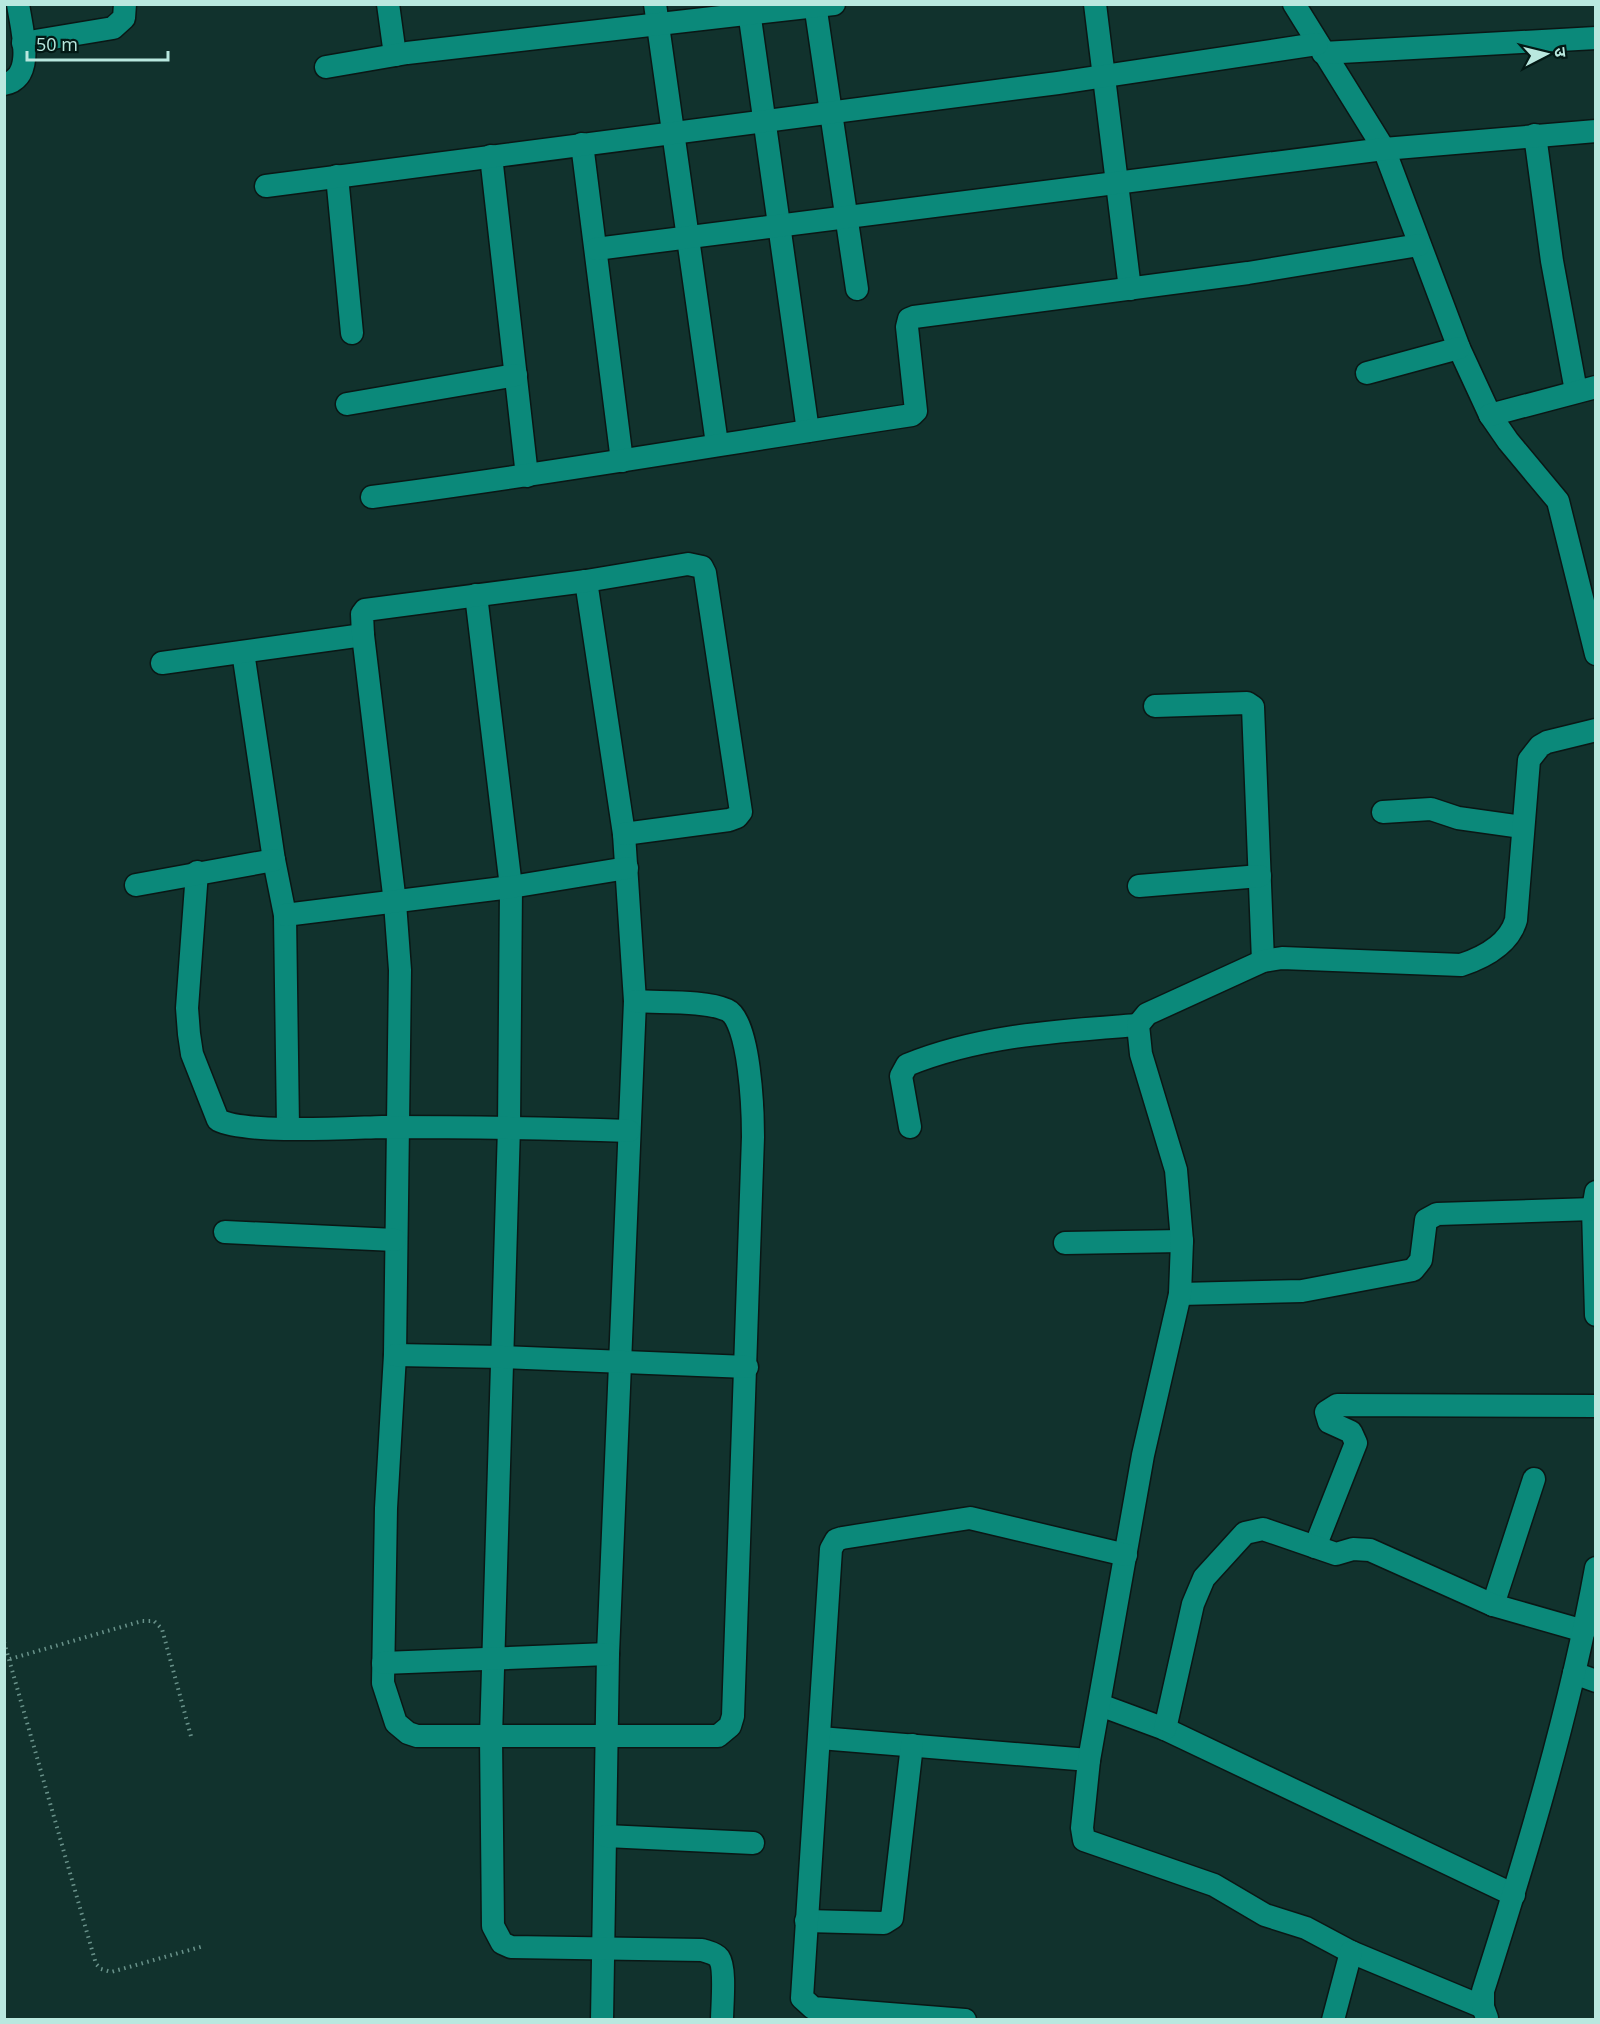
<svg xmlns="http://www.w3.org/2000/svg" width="1600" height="2024" font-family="'Open Sans','Noto Sans Devanagari',sans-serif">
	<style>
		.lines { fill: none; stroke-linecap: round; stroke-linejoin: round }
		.minor-casing { stroke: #0a1715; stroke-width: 25 }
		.path { stroke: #69928a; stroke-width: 4; stroke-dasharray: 1.5 4.5; stroke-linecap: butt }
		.minor { stroke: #0b897a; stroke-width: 22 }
	</style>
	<rect width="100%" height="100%" fill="#11322d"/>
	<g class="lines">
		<g class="minor-casing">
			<g id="minor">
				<polyline points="388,4 395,55"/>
				<polyline points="655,4 717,444"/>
				<polyline points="748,4 808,431"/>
				<polyline points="815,4 857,289"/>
				<polyline points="1095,4 1130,289"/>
				<polyline points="1294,4 1384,149 1459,348 1490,415 1508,441 1558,501 1596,654"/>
				<polyline points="23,43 113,28 124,18 125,4"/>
				<polyline points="1323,53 1596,38"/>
				<polyline points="326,67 407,53 834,4"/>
				<path d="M4 84C37 78 21 27 18 4"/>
				<polyline points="1535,135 1552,261 1576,391"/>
				<polyline points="582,144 622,461"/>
				<polyline points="491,156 527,476"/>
				<polyline points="337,176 352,333"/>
				<polyline points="266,186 1058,83 1317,44"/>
				<polyline points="596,249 1384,149 1596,131"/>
				<polyline points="1367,373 1459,348"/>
				<polyline points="347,404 516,375"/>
				<polyline points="1490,415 1596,387"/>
				<path d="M372 497C552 474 732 442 912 415L916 411 907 327 909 319 914 317 1248 273 1419 245"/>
				<polyline points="586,581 624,834 635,1001 608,1654 602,2020"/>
				<path d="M476 595 511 887 509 1127 491 1737 493 1926 502 1943 511 1947 702 1950C708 1952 715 1953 719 1958 726 1968 722 2006 722 2020"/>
				<polyline points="243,652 274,860 285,915 288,1127"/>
				<polyline points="162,663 363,635"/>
				<polyline points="1155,706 1247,703 1253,707 1263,961"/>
				<polyline points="1383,812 1431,809 1458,818 1522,827"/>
				<path d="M624 834 729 820 737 817 741 812 705 573 702 567 688 564 586 581 365 610 362 614 363 635 395 903 400 970 395 1355 386 1508 383 1683 396 1723 408 1733 417 1736H718L730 1726 733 1716 753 1137C753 1112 750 1020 727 1010 704 1000 660 1003 635 1001"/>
				<path d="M197 872 187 1008 189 1034 192 1054 218 1120C246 1134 346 1128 382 1127 464 1127 546 1128 629 1131"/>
				<polyline points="136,885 274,860"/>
				<polyline points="1139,886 1260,876"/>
				<polyline points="285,915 511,887 627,868"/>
				<path d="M910 1127 901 1076 907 1065C981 1035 1059 1031 1138 1025"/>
				<polyline points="1596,1192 1593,1209 1596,1315"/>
				<polyline points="225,1232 395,1240"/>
				<polyline points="1065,1243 1182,1241"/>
				<polyline points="1180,1294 1302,1291 1413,1270 1421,1260 1426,1220 1437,1214 1593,1209"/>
				<polyline points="395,1355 503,1357 747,1367"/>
				<polyline points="1315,1547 1356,1443 1351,1432 1329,1422 1326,1412 1337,1405 1596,1406"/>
				<polyline points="1493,1605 1534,1479"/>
				<polyline points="383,1663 608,1654"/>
				<polyline points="1574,1673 1596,1681"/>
				<polyline points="1100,1705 1165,1729 1514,1895"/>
				<polyline points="1165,1729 1193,1604 1204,1578 1245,1533 1263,1529 1336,1554 1353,1549 1370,1550 1493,1605 1584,1631"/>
				<polyline points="820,1738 1089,1760"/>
				<polyline points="606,1836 753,1843"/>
				<polyline points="806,1921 884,1923 892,1918 912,1745"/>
				<path d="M1483 2007 1351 1952 1306 1928 1265 1915 1214 1885 1084 1840 1082 1828 1089 1760 1143 1455 1180 1294 1182 1241 1176 1170 1141 1054 1138 1025 1147 1014 1263 961 1282 958 1461 965C1485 957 1509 944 1516 920L1529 760 1540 746 1547 742 1596 730"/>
				<path d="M1487 2018 1483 2007V1991C1527 1853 1570 1711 1596 1568"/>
				<polyline points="965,2020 813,2008 802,1998 831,1549 836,1540 842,1538 970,1518 1126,1555"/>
				<polyline points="1333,2020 1351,1952"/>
			</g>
		</g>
		<g class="path">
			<polyline points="4,1642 96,1964 101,1969 111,1972 204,1946"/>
			<polyline points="10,1659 142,1621 154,1621 162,1629 192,1740"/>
		</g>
		<use href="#minor" class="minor"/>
	</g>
	<rect width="1600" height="2024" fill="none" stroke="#b9e8df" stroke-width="12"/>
	<g transform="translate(1546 54) rotate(83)" stroke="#031915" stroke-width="4.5" paint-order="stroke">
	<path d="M0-4.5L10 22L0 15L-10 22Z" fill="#b9e8df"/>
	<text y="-9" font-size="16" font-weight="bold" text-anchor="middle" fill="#b9e8df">उ</text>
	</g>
	<path d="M27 51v9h141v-9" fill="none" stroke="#b9e8df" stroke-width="3"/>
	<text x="36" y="51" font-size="18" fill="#b9e8df" stroke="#031915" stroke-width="4.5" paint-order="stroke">50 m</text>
</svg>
